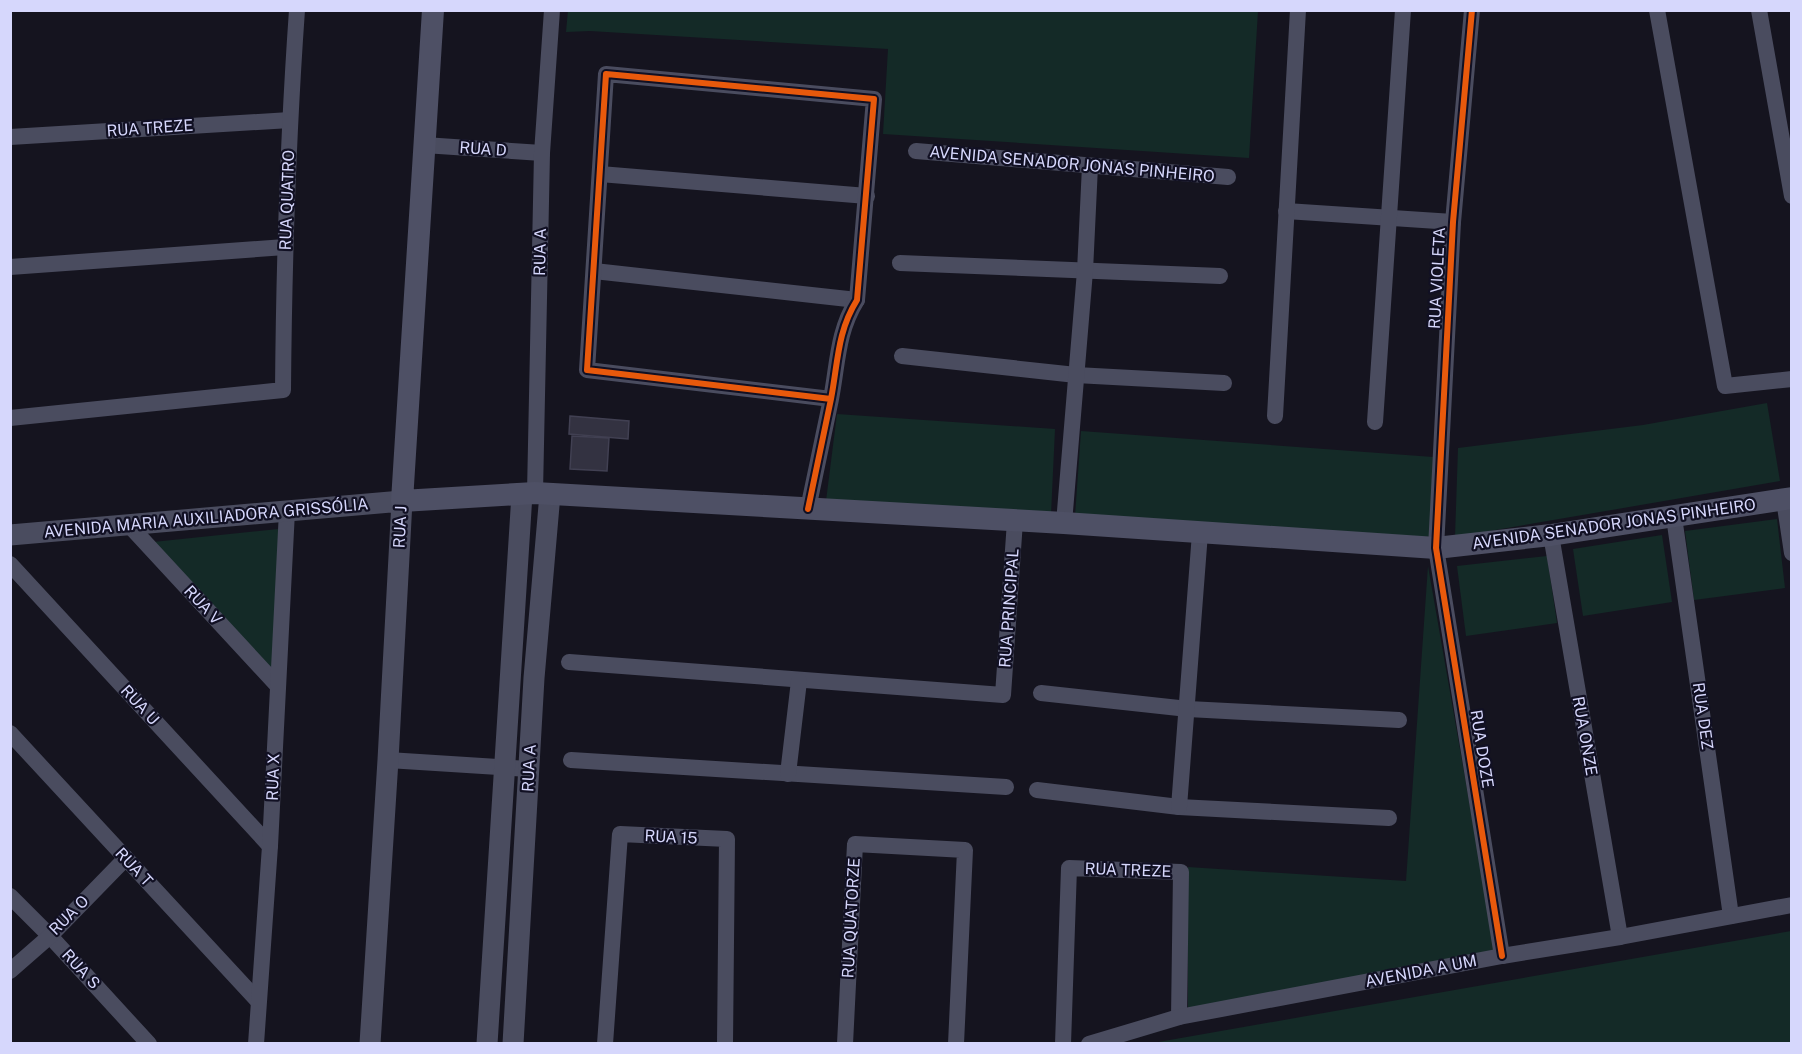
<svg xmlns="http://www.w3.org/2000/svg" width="1802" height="1054" font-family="'Public Sans',sans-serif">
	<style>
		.green { fill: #142a27 }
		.building { fill: #333241; stroke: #414052; stroke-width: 1.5 }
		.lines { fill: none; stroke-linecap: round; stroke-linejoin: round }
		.minor { stroke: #4a4c5f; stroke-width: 16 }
		.tertiary { stroke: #4a4c5f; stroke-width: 21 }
		.secondary { stroke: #4e5065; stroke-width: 22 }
		.cycleway-casing { stroke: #111023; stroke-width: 10 }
		.cycleway { stroke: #e8590c; stroke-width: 6 }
		.labels { text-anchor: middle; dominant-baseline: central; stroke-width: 4.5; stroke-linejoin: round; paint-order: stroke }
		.street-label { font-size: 16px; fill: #d6d7fc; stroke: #111023 }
	</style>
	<rect width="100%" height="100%" fill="#15141f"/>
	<g class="green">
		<polygon points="568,10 1258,11 1249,158 883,134 888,49 590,31 566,32"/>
		<polygon points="1767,403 1780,481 1455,537 1458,448 1643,425"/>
		<polygon points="837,414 1055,429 1051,515 826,501"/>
		<polygon points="1081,431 1433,457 1431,537 1075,516"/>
		<polygon points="1777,519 1785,588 1694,600 1685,531"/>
		<polygon points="279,529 272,672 153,542"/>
		<polygon points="1662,535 1672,602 1583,616 1573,549"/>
		<polygon points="1547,556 1557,623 1466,636 1457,566"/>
		<polygon points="1428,566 1495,950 1188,1009 1188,867 1406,881"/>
		<polygon points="1791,931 1791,1043 1153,1043 1164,1041"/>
	</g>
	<g class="building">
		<polygon points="570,416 629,421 628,439 569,434"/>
		<polygon points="572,436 609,438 607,471 570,469"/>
	</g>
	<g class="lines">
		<g class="minor">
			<polyline points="1472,10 1453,222 1436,548 1502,956"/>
			<polyline points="1657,10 1725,386 1792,379"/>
			<polyline points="1759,10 1792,196"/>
			<polyline points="10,137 290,120"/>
			<polyline points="424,145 542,153"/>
			<polyline points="916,151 1228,177"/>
			<polyline points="600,174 867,196"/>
			<polyline points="1286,211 1453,222"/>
			<polyline points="900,263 1220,276"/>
			<polyline points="10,267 285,247"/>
			<polyline points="594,271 857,300"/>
			<polyline points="902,356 1076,375 1224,383"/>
			<polyline points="1275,416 1298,10"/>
			<path d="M10 418 283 390C284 263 288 137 297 10"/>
			<polyline points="1375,422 1403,10"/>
			<polyline points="535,493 542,153 552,10"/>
			<polyline points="1784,500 1792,553"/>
			<path d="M808 509 831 399C838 363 837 332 857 300L874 99 606 74 587 370 831 399"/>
			<polyline points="1674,517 1731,916"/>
			<polyline points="1064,523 1085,271 1090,166"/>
			<polyline points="129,525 276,684"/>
			<polyline points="1551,535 1620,937"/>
			<polyline points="10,564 270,846"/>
			<polyline points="569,662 1003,695 1015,521"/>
			<polyline points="1041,693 1188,709 1399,720"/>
			<polyline points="10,733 258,1001"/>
			<polyline points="388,760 529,769"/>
			<polyline points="571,760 1006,787"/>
			<polyline points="788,774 799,681"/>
			<polyline points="1037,790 1179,807 1389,818"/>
			<polyline points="1179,807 1200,533"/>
			<polyline points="10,896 50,936 149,1044"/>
			<polyline points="10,971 50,936 126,858"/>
			<polyline points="256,1044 270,846 287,511"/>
			<polyline points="605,1044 620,834 727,839 725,1044"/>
			<polyline points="845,1044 855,844 965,850 956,1044"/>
			<polyline points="1063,1044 1069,868 1181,872 1179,1017"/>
			<polyline points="1089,1044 1179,1017 1502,956 1620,937 1792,905"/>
		</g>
		<g class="tertiary">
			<polyline points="10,535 402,501 388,760 370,1044"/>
			<polyline points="487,1044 522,494"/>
			<polyline points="513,1044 534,678 550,494"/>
		</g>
		<polyline class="secondary" points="433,10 402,501 535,493 1064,523 1436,548 1551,535 1792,498"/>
		<g class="cycleway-casing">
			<g id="cycleway">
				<polyline points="1472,10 1453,222 1436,548 1502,956"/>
				<path d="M808 509 831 399C838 363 837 332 857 300L874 99 606 74 587 370 831 399"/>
			</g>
		</g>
		<use href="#cycleway" class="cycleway"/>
	</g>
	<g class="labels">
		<g class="street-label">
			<text transform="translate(150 128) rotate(-4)">RUA TREZE</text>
			<text transform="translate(483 149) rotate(4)">RUA D</text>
			<text transform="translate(1072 164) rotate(5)">AVENIDA SENADOR JONAS PINHEIRO</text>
			<text transform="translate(287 200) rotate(-88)">RUA QUATRO</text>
			<text transform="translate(540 252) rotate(-89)">RUA A</text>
			<text transform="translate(1437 278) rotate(-87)">RUA VIOLETA</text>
			<text transform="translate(206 518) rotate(-5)">AVENIDA MARIA AUXILIADORA GRISSÓLIA</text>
			<text transform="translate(1614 524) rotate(-8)">AVENIDA SENADOR JONAS PINHEIRO</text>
			<text transform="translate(400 527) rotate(-87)">RUA J</text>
			<text transform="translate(203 605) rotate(47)">RUA V</text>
			<text transform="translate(1009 608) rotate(-86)">RUA PRINCIPAL</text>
			<text transform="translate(140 705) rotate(47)">RUA U</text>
			<text transform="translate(1703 716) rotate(82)">RUA DEZ</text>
			<text transform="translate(1585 736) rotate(80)">RUA ONZE</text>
			<text transform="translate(1482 749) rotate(81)">RUA DOZE</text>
			<text transform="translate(529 768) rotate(-87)">RUA A</text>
			<text transform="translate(273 777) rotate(-88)">RUA X</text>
			<text transform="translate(671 837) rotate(3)">RUA 15</text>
			<text transform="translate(134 867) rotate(47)">RUA T</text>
			<text transform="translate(1128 870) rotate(2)">RUA TREZE</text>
			<text transform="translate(69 915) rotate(-45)">RUA O</text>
			<text transform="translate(851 918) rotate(-87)">RUA QUATORZE</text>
			<text transform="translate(81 969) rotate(47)">RUA S</text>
			<text transform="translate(1421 971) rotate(-11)">AVENIDA A UM</text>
		</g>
	</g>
	<rect width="1802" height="1054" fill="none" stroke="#d6d7fc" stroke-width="24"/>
</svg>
